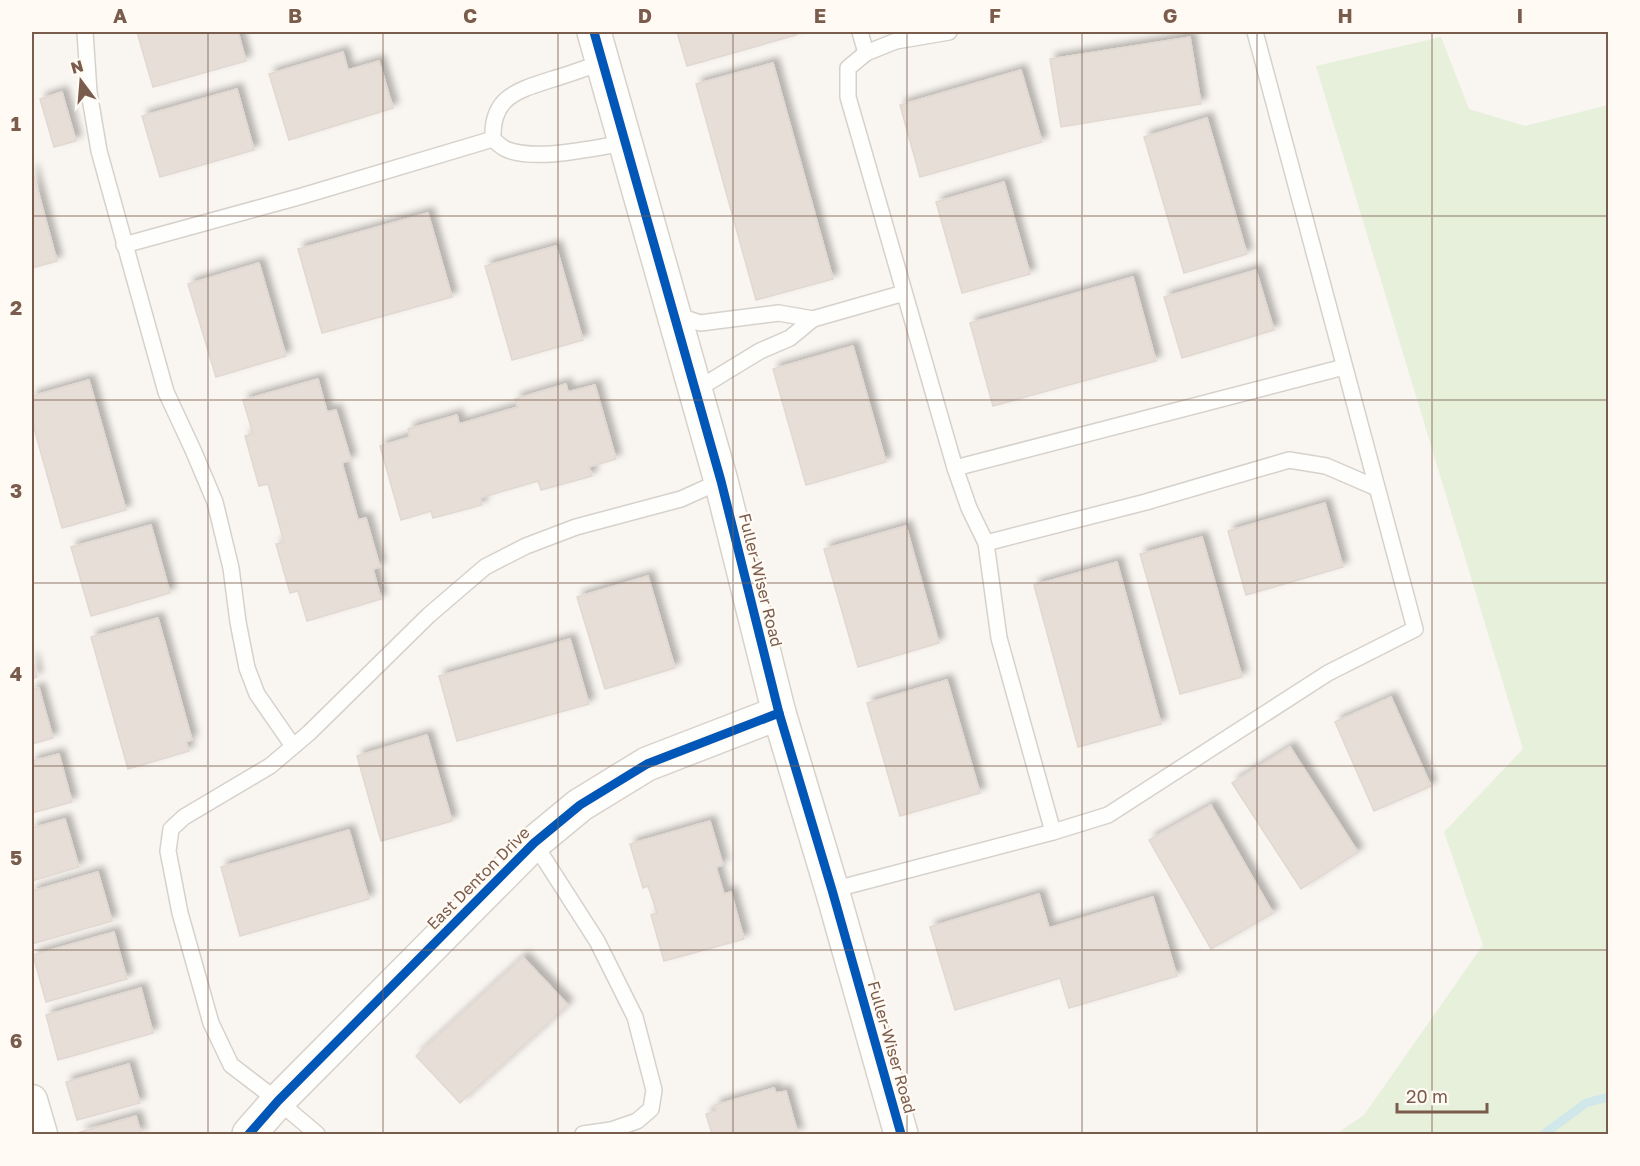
<svg xmlns="http://www.w3.org/2000/svg" width="1640" height="1166" font-family="'Golos Text',sans-serif">
	<style>
		.green { fill: #e7f0db }
		.lines { fill: none; stroke-linecap: round; stroke-linejoin: round }
		.stream { stroke: #d0e8ea; stroke-width: 9 }
		.building { fill: #e6ded7; stroke: #e2d8d2; stroke-width: 1.5; filter: url(#shadow) }
		.lane-casing { stroke: #d7d1cb; stroke-width: 18 }
		.street-casing { stroke: #d7d1cb; stroke-width: 33 }
		.secondary-casing { stroke: #d9d2cb; stroke-width: 36 }
		.lane { stroke: #fefefd; stroke-width: 15 }
		.street { stroke: #fefefd; stroke-width: 30 }
		.secondary { stroke: #fefefd; stroke-width: 33 }
		.cycleway-casing { stroke: #fffaf3; stroke-width: 13 }
		.cycleway { stroke: #0057b8; stroke-width: 9 }
		.grid { fill: none; stroke: #7a5c4d; stroke-width: 1.5; stroke-opacity: 0.55 }
		.labels { text-anchor: middle; dominant-baseline: central; stroke-width: 4.5; stroke-linejoin: round; paint-order: stroke }
		.street-label { font-size: 16px; fill: #7a5c4d; stroke: #fffaf3 }
		.neatline { fill: none; stroke: #7a5c4d; stroke-width: 2 }
		.grid-label { font-size: 20px; text-anchor: middle; font-weight: bold; fill: #7a5c4d }
	</style>
	<defs>
		<filter id="shadow"><feDropShadow dx="5.5" dy="-5.5" stdDeviation="3" flood-color="#0004"/></filter>
	</defs>
	<rect width="100%" height="100%" fill="#f9f5f0"/>
	<polygon class="green" points="1441,37 1469,109 1525,126 1608,105 1608,1134 1336,1134 1364,1115 1483,945 1444,832 1523,749 1316,66"/>
	<g class="lines">
		<polyline class="stream" points="1544,1134 1586,1103 1608,1097"/>
	</g>
	<g class="building">
		<polygon points="137,32 238,32 246,61 153,87"/>
		<polygon points="677,32 795,32 796,35 687,66"/>
		<polygon points="1190,37 1201,104 1061,127 1050,59"/>
		<polygon points="343,52 348,70 379,61 393,108 289,140 269,74"/>
		<polygon points="773,63 833,279 756,300 696,84"/>
		<polygon points="1021,70 1042,142 920,177 900,105"/>
		<polygon points="237,89 254,150 160,177 142,116"/>
		<polygon points="62,92 76,141 54,147 40,99"/>
		<polygon points="1207,118 1247,254 1184,273 1144,137"/>
		<polygon points="32,169 57,261 32,268"/>
		<polygon points="1004,182 1030,274 962,293 936,202"/>
		<polygon points="428,213 452,297 322,333 298,249"/>
		<polygon points="556,246 583,340 512,360 485,266"/>
		<polygon points="259,263 286,356 216,377 188,284"/>
		<polygon points="1256,270 1274,330 1182,358 1164,297"/>
		<polygon points="1133,277 1156,361 993,406 970,323"/>
		<polygon points="853,346 886,462 806,485 773,369"/>
		<polygon points="318,379 327,412 336,410 351,460 342,463 358,520 366,518 380,567 373,569 381,599 307,621 298,591 290,593 276,544 284,542 268,484 259,486 245,436 253,434 243,400"/>
		<polygon points="89,380 126,510 62,528 32,421 32,396"/>
		<polygon points="566,384 568,392 595,385 616,459 589,467 592,476 541,490 538,481 480,498 482,505 433,518 431,511 401,520 380,446 410,437 408,429 457,415 459,424 518,407 515,399"/>
		<polygon points="1325,503 1343,567 1246,595 1228,531"/>
		<polygon points="151,525 170,593 91,616 71,547"/>
		<polygon points="906,526 939,643 858,667 824,549"/>
		<polygon points="1202,537 1242,677 1180,694 1140,554"/>
		<polygon points="1117,562 1161,724 1078,747 1034,585"/>
		<polygon points="648,576 675,668 605,689 577,597"/>
		<polygon points="158,618 192,740 186,742 189,751 128,769 91,637"/>
		<polygon points="570,639 589,704 457,741 439,676"/>
		<polygon points="32,657 37,677 32,679"/>
		<polygon points="947,680 980,793 900,816 867,703"/>
		<polygon points="39,688 53,738 32,744 32,690"/>
		<polygon points="1391,697 1431,786 1374,811 1335,722"/>
		<polygon points="427,735 452,821 381,841 357,756"/>
		<polygon points="1290,747 1358,852 1301,889 1232,783"/>
		<polygon points="59,754 72,802 32,813 32,761"/>
		<polygon points="1211,805 1273,913 1211,949 1149,840"/>
		<polygon points="65,819 79,867 32,881 32,828"/>
		<polygon points="710,821 723,865 716,867 724,894 731,892 744,939 664,961 651,915 657,913 648,886 643,888 630,844"/>
		<polygon points="349,830 369,899 240,936 221,867"/>
		<polygon points="98,872 112,921 32,944 32,891"/>
		<polygon points="1039,894 1049,928 1153,897 1177,976 1069,1008 1060,978 955,1010 930,927"/>
		<polygon points="114,932 127,979 46,1002 33,955"/>
		<polygon points="523,957 568,1005 460,1103 416,1056"/>
		<polygon points="141,988 153,1033 58,1060 46,1015"/>
		<polygon points="129,1064 140,1103 77,1120 66,1082"/>
		<polygon points="774,1088 776,1093 786,1091 798,1134 712,1134 706,1114 716,1111 715,1105"/>
		<polygon points="136,1116 141,1134 81,1134 80,1132"/>
	</g>
	<g class="lines">
		<g class="lane-casing">
			<g id="lane">
				<polyline points="85,32 89,92 99,151 166,392 193,450 215,502 231,568 238,622 247,668 257,694 293,746"/>
				<polyline points="860,32 866,53"/>
				<polyline points="949,32 896,41 866,53 848,68 848,97 955,468 969,508 986,543 999,638 1053,832"/>
				<path d="M603 62C586 68 570 74 553 79 519 90 491 96 493 139 497 143 502 148 508 150 540 161 592 148 625 143"/>
				<polyline points="124,245 302,196 493,139"/>
				<polyline points="674,314 700,323 779,313 813,319 790,338 760,351 696,390"/>
				<polyline points="813,319 904,293"/>
				<polyline points="955,468 1344,367"/>
				<polyline points="986,543 1146,502 1289,460 1326,466 1377,488"/>
				<polyline points="534,843 597,941 635,1017 654,1090 651,1109 637,1121 611,1130 583,1134"/>
				<polyline points="832,890 1053,832 1108,815 1328,673 1415,629 1255,32"/>
				<polyline points="317,1134 278,1101 231,1065 211,1023 180,913 168,851 171,829 184,817 270,766 309,733 429,615 485,567 526,546 576,527 681,499 721,481"/>
			</g>
		</g>
		<g class="street-casing">
			<polyline id="street" points="32,1100 42,1134"/>
		</g>
		<g class="secondary-casing">
			<g id="secondary">
				<polyline points="594,32 721,481 779,713 832,890 901,1134"/>
				<polyline points="249,1134 278,1101 534,843 580,805 647,764 779,713"/>
			</g>
		</g>
		<use href="#lane" class="lane"/>
		<use href="#street" class="street"/>
		<use href="#secondary" class="secondary"/>
		<g class="cycleway-casing">
			<g id="cycleway">
				<polyline points="594,32 721,481 779,713 832,890 901,1134"/>
				<polyline points="249,1134 278,1101 534,843 580,805 647,764 779,713"/>
			</g>
		</g>
		<use href="#cycleway" class="cycleway"/>
	</g>
	<path class="grid" d="M208 32V1134M383 32V1134M558 32V1134M733 32V1134M907 32V1134M1082 32V1134M1257 32V1134M1432 32V1134M32 216H1608M32 400H1608M32 583H1608M32 766H1608M32 950H1608"/>
	<g class="labels">
		<g class="street-label">
			<text transform="translate(761 580) rotate(76)">Fuller-Wiser Road</text>
			<text transform="translate(478 878) rotate(-45)">East Denton Drive</text>
			<text transform="translate(892 1047) rotate(74)">Fuller-Wiser Road</text>
		</g>
	</g>
	<rect width="1640" height="1166" fill="none" stroke="#fffaf3" stroke-width="66"/>
	<g transform="translate(81 81) rotate(344)" stroke="#fffaf3" stroke-width="4.5" paint-order="stroke">
	<path d="M0-4.5L10 22L0 15L-10 22Z" fill="#7a5c4d"/>
	<text y="-9" font-size="16" font-weight="bold" text-anchor="middle" fill="#7a5c4d">N</text>
	</g>
	<path d="M1397 1103v9h90v-9" fill="none" stroke="#7a5c4d" stroke-width="3"/>
	<text x="1406" y="1103" font-size="18" fill="#7a5c4d" stroke="#fffaf3" stroke-width="4.5" paint-order="stroke">20 m</text>
	<rect x="33" y="33" width="1574" height="1100" class="neatline"/>
	<g class="grid-label">
		<text x="120" y="23">A</text>
		<text x="295" y="23">B</text>
		<text x="470" y="23">C</text>
		<text x="645" y="23">D</text>
		<text x="820" y="23">E</text>
		<text x="995" y="23">F</text>
		<text x="1170" y="23">G</text>
		<text x="1345" y="23">H</text>
		<text x="1520" y="23">I</text>
		<text x="16" y="131">1</text>
		<text x="16" y="315">2</text>
		<text x="16" y="498">3</text>
		<text x="16" y="681">4</text>
		<text x="16" y="865">5</text>
		<text x="16" y="1048">6</text>
	</g>
</svg>
